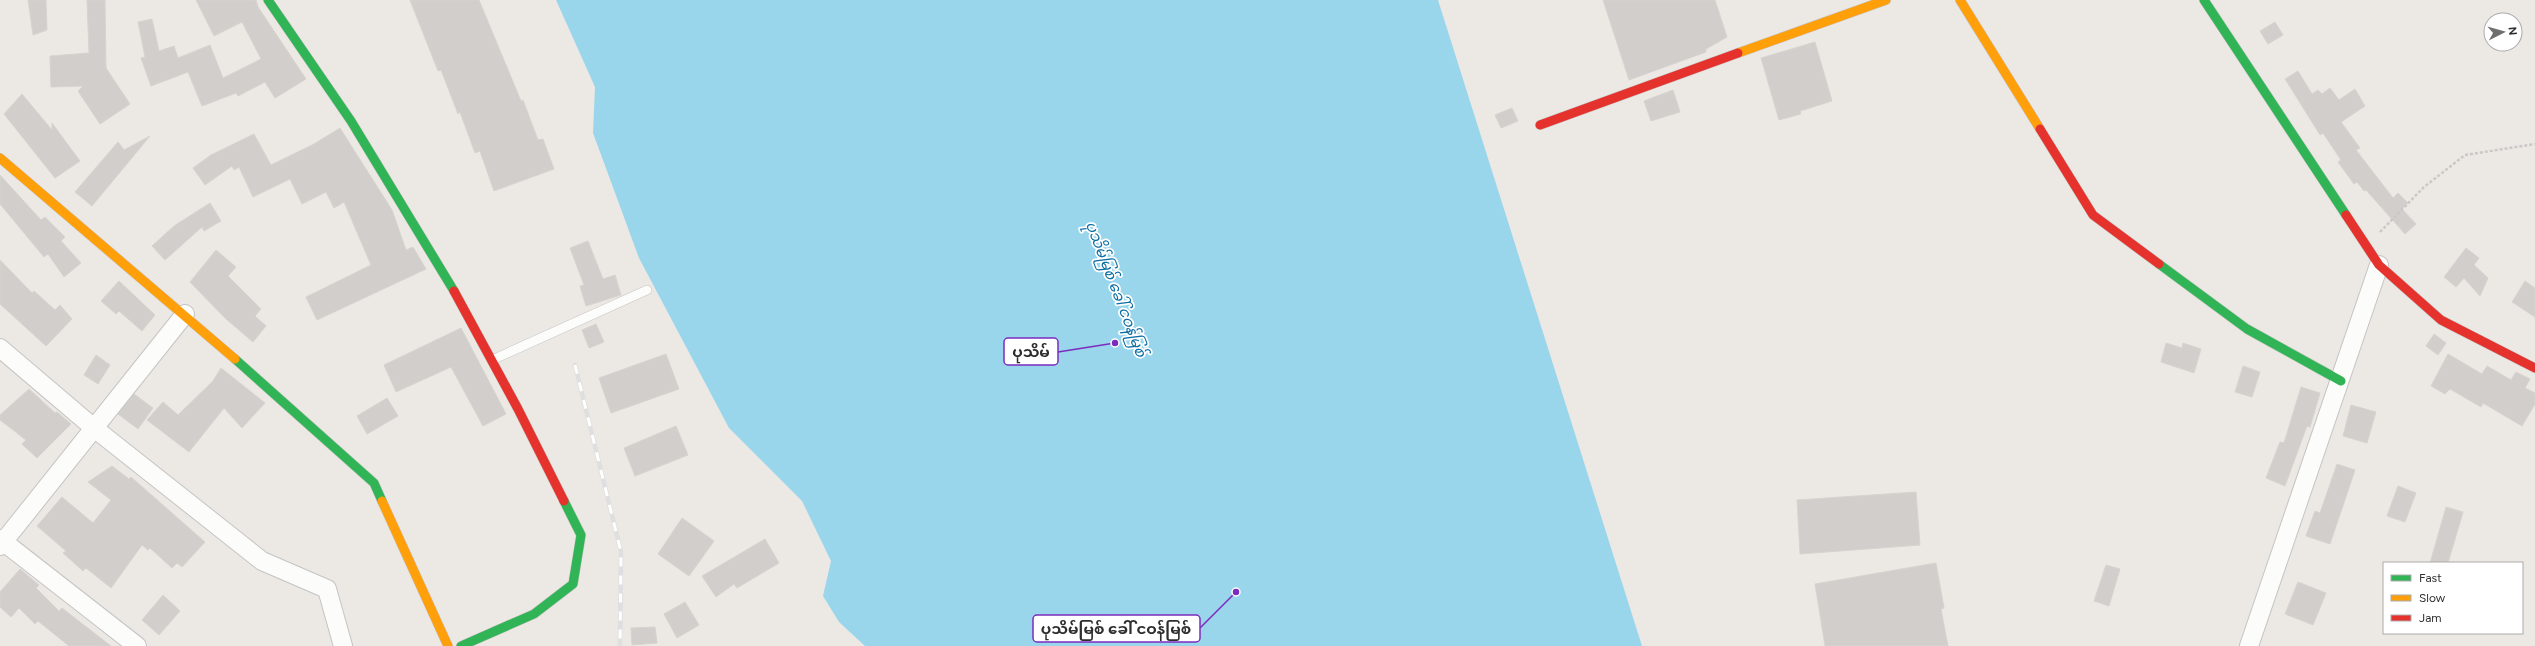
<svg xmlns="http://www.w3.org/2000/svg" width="2535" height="646" font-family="Figtree,'Noto Sans Myanmar',sans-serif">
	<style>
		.water { fill: #99d6ec }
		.building { fill: #d1cecb; stroke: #d7d4d0 }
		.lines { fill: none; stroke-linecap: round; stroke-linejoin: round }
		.lane-casing { stroke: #c5c4c5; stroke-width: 10 }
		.street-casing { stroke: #c5c4c5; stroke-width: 20 }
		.fast-casing { stroke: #c5c4c5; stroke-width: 10 }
		.slow-casing { stroke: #c5c4c5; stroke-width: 10 }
		.jam-casing { stroke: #c5c4c5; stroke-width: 10 }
		.path { stroke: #c9c9c8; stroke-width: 2.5; stroke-dasharray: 3 2; stroke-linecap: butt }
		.lane { stroke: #fcfcfb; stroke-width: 9 }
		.street { stroke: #fcfcfb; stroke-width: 18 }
		.fast { stroke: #30b455; stroke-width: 9 }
		.slow { stroke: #ff9f0a; stroke-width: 9 }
		.jam { stroke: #e5322d; stroke-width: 9 }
		.rail-casing { stroke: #dfdfe1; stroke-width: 4.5 }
		.rail { stroke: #fff; stroke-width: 3; stroke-dasharray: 9; stroke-linecap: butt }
		.labels { text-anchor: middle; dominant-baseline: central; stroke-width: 3.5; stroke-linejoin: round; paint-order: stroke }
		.water-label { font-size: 15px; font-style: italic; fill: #0d6fa3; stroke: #fff }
		.leader { fill: none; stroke: #7b2cbf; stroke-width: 1.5 }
		.callout-dot { fill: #7b2cbf; stroke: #fff; stroke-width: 1.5 }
		.callout { fill: #fff; stroke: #7b2cbf; stroke-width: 1.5 }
		.callout-label { font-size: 15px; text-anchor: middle; font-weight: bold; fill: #2e2e2e }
	</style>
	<rect width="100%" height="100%" fill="#ece8e4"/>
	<polygon class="water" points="556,0 1438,0 1642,646 865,646 839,622 823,596 831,561 802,501 729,428 639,258 593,133 595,87"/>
	<g class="building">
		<polygon points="28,0 46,0 47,30 33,35"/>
		<polygon points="87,0 105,0 106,68 130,104 100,124 78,91 83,86 51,87 50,56 89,53"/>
		<polygon points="196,0 256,0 258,7 306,79 275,98 265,82 238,96 236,93 202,106 188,72 151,86 141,58 145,57 138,22 152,19 159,51 174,46 178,58 210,45 223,78 261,59 242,22 214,36"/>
		<polygon points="410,0 479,0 521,101 523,100 538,140 543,139 554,169 494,191 480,151 475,153 460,112 458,114 441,70 438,71"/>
		<polygon points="1603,0 1715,0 1727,37 1706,49 1706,52 1629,80"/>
		<polygon points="2275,22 2283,35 2268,44 2260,31"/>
		<polygon points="1815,42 1832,101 1800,111 1801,114 1779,120 1761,58"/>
		<polygon points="2298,71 2312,94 2318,90 2322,94 2330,88 2339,100 2355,89 2365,106 2341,122 2360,148 2356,150 2393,198 2398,193 2408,203 2402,209 2416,224 2405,234 2366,190 2364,191 2357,182 2354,184 2338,162 2341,160 2323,133 2320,135 2285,79"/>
		<polygon points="1673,90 1680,112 1651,121 1644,101"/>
		<polygon points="22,94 52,130 52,123 80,161 55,178 4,114"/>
		<polygon points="1512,108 1518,121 1501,128 1495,115"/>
		<polygon points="340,128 392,210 406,250 413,247 426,269 317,320 306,297 371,265 344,202 334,208 326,192 302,204 290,179 253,197 239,167 234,170 232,166 205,185 193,168 211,155 254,134 271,165 314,144"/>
		<polygon points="150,136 92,206 75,192 118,142 124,150"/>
		<polygon points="0,175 41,220 45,217 65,237 61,241 81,263 64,277 48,254 44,257 0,204"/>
		<polygon points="210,203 221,221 204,231 202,227 165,260 152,246 174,226"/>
		<polygon points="588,241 603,279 615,275 621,295 586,306 580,286 584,285 570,248"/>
		<polygon points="2466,248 2479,258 2474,265 2488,278 2480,296 2464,278 2456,287 2444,277"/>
		<polygon points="216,250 236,267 228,276 261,309 255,316 266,326 253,342 226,319 190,282"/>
		<polygon points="0,260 32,293 34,291 55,310 60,305 72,319 46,346 0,304"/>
		<polygon points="119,281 155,315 142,331 119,311 116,314 101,301"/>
		<polygon points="2525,281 2535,288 2535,317 2512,302"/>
		<polygon points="596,324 604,342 589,348 582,330"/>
		<polygon points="461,328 506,414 483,426 451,367 396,392 384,365"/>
		<polygon points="2434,334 2446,343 2438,355 2426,346"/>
		<polygon points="2166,343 2182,348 2183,343 2201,349 2194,373 2161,362"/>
		<polygon points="666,354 679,389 611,413 599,378"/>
		<polygon points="2448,354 2482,374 2487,366 2511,380 2516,372 2530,379 2525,388 2535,393 2535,404 2522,426 2483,403 2481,407 2450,389 2445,394 2431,386"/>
		<polygon points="96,355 110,365 98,384 84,375"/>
		<polygon points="2243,366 2260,372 2252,397 2235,392"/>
		<polygon points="221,368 265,403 242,428 224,408 189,452 147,420 163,402 178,415 213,381"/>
		<polygon points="2301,387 2320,393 2310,427 2307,426 2285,486 2266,478 2280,442 2284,443"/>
		<polygon points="29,389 55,413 57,412 71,424 37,458 22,444 26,440 0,420 0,415"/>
		<polygon points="134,394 153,408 138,429 118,414"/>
		<polygon points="387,398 398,416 367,434 357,416"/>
		<polygon points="2351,405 2376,412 2367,443 2343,436"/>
		<polygon points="676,426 688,455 635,476 624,448"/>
		<polygon points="2337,464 2355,470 2330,544 2306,536 2315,511 2320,513"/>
		<polygon points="112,466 129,479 131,477 205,542 182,567 177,563 172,568 150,548 148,550 142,545 111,588 86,568 83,571 63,553 66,551 37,526 62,497 93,523 111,500 88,482"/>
		<polygon points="2398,486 2416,493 2405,522 2387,516"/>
		<polygon points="1916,492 1920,545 1800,554 1797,500"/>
		<polygon points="2446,507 2463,512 2448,563 2430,563"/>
		<polygon points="682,518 714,541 689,576 658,554"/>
		<polygon points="765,539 779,563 737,588 734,584 716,597 702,576"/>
		<polygon points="1936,563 1944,608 1941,609 1948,646 1825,646 1815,584"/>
		<polygon points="2106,565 2120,569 2109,606 2094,601"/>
		<polygon points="20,569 39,585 36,588 59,611 62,608 111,646 69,646 38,621 35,624 19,608 11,617 0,607 0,592"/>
		<polygon points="2298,582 2326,593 2313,625 2285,614"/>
		<polygon points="163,595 180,611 159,635 142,620"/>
		<polygon points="685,602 699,625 677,638 664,614"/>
		<polygon points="655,627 657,643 632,645 631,628"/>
	</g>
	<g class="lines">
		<g class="lane-casing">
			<polyline id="lane" points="492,360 647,290"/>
		</g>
		<g class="street-casing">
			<g id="street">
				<polyline points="0,348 94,428 262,561 327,589 343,646"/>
				<polyline points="0,539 137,646"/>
				<polyline points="0,546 185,314"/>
				<polyline points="2249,646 2379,265"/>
			</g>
		</g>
		<g class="fast-casing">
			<g id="fast">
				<polyline points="268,0 351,121 454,291"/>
				<polyline points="2204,0 2346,215"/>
				<polyline points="2159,264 2247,329 2341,381"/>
				<polyline points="235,359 374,483 382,501"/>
				<polyline points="461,646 534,614 573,584 581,535 564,501"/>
			</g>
		</g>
		<g class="slow-casing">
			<g id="slow">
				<polyline points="1960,0 2040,129"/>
				<polyline points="1738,53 1886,0"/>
				<polyline points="0,158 235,359"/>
				<polyline points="382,501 448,646"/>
			</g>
		</g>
		<g class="jam-casing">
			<g id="jam">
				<polyline points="1540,125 1738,53"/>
				<polyline points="2040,129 2093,215 2159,264"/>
				<polyline points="2346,215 2379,265 2441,320 2535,368"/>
				<polyline points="454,291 518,409 564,501"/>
			</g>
		</g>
		<polyline class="path" points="2380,232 2424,187 2465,155 2535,144"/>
		<use href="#lane" class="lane"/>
		<use href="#street" class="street"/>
		<use href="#fast" class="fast"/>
		<use href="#slow" class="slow"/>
		<use href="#jam" class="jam"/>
		<g class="rail-casing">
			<polyline id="rail" points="575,365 621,552 620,646"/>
		</g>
		<use href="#rail" class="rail"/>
	</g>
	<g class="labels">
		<g class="water-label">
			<text transform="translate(1116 289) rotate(69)">ပုသိမ်မြစ် ခေါ် ငဝန်မြစ်</text>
		</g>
	</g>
	<path class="leader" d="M1115 343L1058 352M1236 592L1200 628"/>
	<g class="callout-dot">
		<circle cx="1115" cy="343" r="4"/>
		<circle cx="1236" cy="592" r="4"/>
	</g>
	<g class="callout">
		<rect x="1004" y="338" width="54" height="27" rx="4"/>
		<rect x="1033" y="615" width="167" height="27" rx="4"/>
	</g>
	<g class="callout-label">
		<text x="1031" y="357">ပုသိမ်</text>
		<text x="1116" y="634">ပုသိမ်မြစ် ခေါ် ငဝန်မြစ်</text>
	</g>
	<rect x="2383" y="562" width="140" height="72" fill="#ffffff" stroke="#ababab"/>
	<rect x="2391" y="575" width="20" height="6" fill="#30b455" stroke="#ababab"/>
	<text x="2419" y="582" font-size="12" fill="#2e2e2e">Fast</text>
	<rect x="2391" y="595" width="20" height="6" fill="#ff9f0a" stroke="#ababab"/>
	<text x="2419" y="602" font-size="12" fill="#2e2e2e">Slow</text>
	<rect x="2391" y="615" width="20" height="6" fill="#e5322d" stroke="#ababab"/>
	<text x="2419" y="622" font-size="12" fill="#2e2e2e">Jam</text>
	<g transform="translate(2503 32) rotate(84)"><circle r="19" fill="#ffffff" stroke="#ababab"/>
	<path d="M0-3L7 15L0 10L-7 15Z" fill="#706f6e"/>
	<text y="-6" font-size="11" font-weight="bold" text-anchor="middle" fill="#2e2e2e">N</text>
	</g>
</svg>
